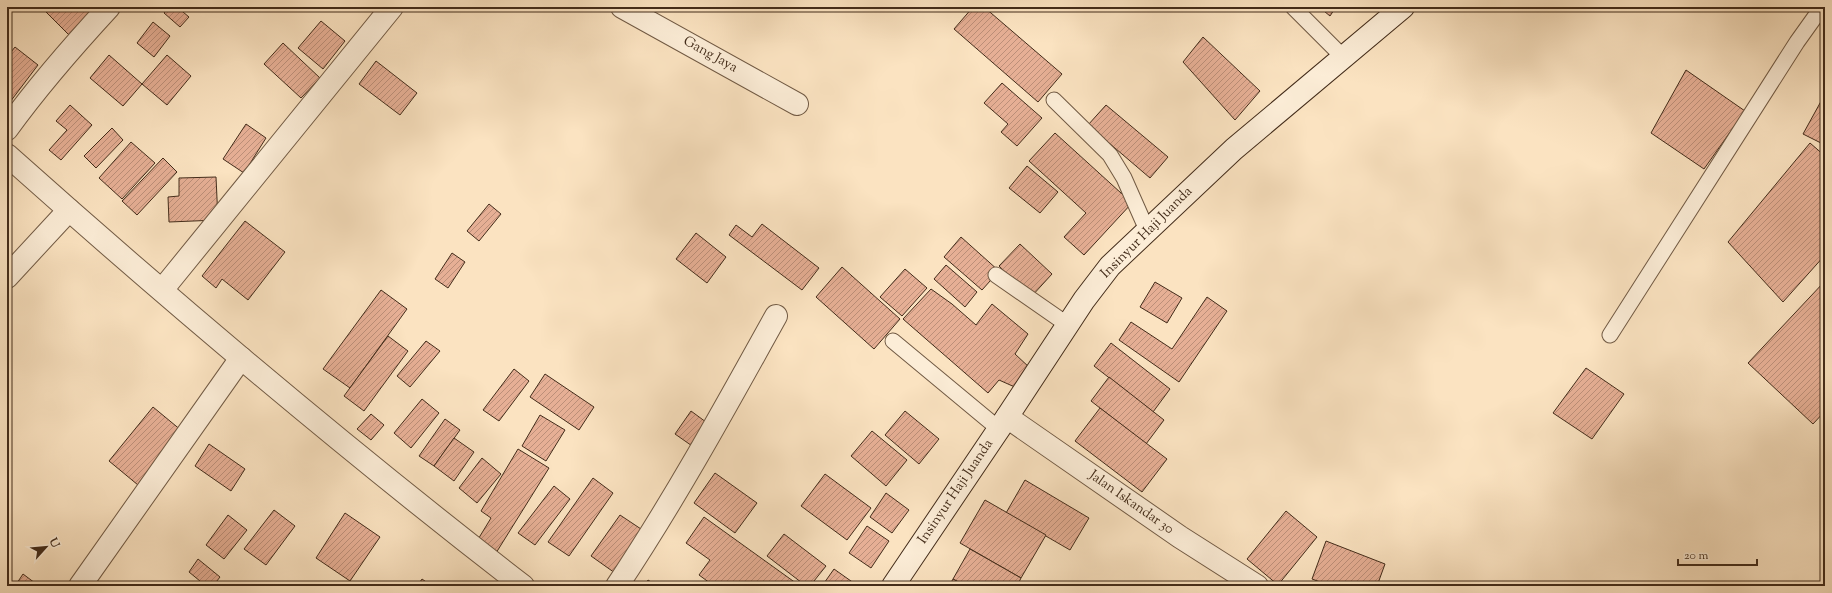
<svg xmlns="http://www.w3.org/2000/svg" width="1832" height="593" font-family="'Sorts Mill Goudy',serif">
	<style>
		.building { fill: url(#building-hatch); stroke: #432c1a }
		.lines { fill: none; stroke-linecap: round; stroke-linejoin: round }
		.lane-casing { stroke: #715a44; stroke-width: 17 }
		.street-casing { stroke: #715a44; stroke-width: 24 }
		.secondary-casing { stroke: #432c1a; stroke-width: 24 }
		.lane { stroke: #fcedd7; stroke-width: 15 }
		.street { stroke: #fcedd7; stroke-width: 22 }
		.secondary { stroke: #fcedd7; stroke-width: 22 }
		.labels { text-anchor: middle; dominant-baseline: central; stroke-width: 4; stroke-linejoin: round; paint-order: stroke }
		.street-label { font-size: 14px; fill: #432c1a; stroke: #fcedd7 }
	</style>
	<defs>
		<pattern id="building-hatch" width="6" height="6" patternUnits="userSpaceOnUse"><rect width="6" height="6" fill="#e6af95"/><path d="M-1 1l2-2M0 6l6-6M5 7l2-2" fill="none" stroke="#bc8f79"/></pattern>
	</defs>
	<rect width="100%" height="100%" fill="#fbe3c1"/>
	<filter id="stains"><feTurbulence type="fractalNoise" baseFrequency=".005" numOctaves="4"/><feColorMatrix values="0 0 0 0 .2 0 0 0 0 .09 0 0 0 0 .02 0 0 0 .5 -.17"/></filter>
	<radialGradient id="worn" r=".72"><stop offset=".6" stop-color="#630" stop-opacity="0"/><stop offset="1" stop-color="#630" stop-opacity=".3"/></radialGradient>
	<g class="building">
		<polygon points="41,7 99,7 71,37"/>
		<polygon points="169,7 177,7 189,17 180,27 164,13"/>
		<polygon points="973,7 984,7 1062,74 1038,102 954,29"/>
		<polygon points="1319,7 1336,7 1330,16"/>
		<polygon points="321,21 345,41 323,69 298,48"/>
		<polygon points="153,22 170,36 154,57 137,43"/>
		<polygon points="1203,37 1260,91 1235,120 1183,62"/>
		<polygon points="283,43 320,78 301,98 264,64"/>
		<polygon points="15,47 38,65 7,106 7,57"/>
		<polygon points="109,55 142,84 123,106 90,78"/>
		<polygon points="167,55 191,76 167,105 142,84"/>
		<polygon points="376,61 417,93 400,115 359,84"/>
		<polygon points="1686,70 1745,111 1704,169 1651,133"/>
		<polygon points="1002,83 1042,118 1017,146 1001,132 1008,124 984,103"/>
		<polygon points="1825,94 1825,145 1803,134"/>
		<polygon points="70,105 92,125 61,160 49,150 67,130 56,121"/>
		<polygon points="1106,105 1168,157 1150,178 1088,125"/>
		<polygon points="246,124 266,138 244,173 223,159"/>
		<polygon points="112,128 123,140 96,168 84,156"/>
		<polygon points="1055,133 1132,203 1084,255 1064,237 1086,213 1029,161"/>
		<polygon points="131,142 155,163 122,199 99,178"/>
		<polygon points="1810,143 1825,156 1825,255 1783,302 1728,242"/>
		<polygon points="163,158 177,172 137,215 122,201"/>
		<polygon points="1027,166 1058,192 1040,213 1009,188"/>
		<polygon points="216,177 218,220 169,222 168,197 179,196 179,178"/>
		<polygon points="489,204 501,214 479,241 467,231"/>
		<polygon points="245,221 285,252 248,300 222,279 216,288 202,276"/>
		<polygon points="762,224 819,268 802,290 729,235 736,225 752,237"/>
		<polygon points="696,233 726,257 707,283 676,259"/>
		<polygon points="961,237 999,271 982,290 944,257"/>
		<polygon points="1020,244 1052,274 1031,297 999,266"/>
		<polygon points="452,253 465,262 448,288 435,279"/>
		<polygon points="946,265 977,292 965,307 934,279"/>
		<polygon points="842,267 900,319 874,349 816,297"/>
		<polygon points="905,269 927,288 902,316 880,297"/>
		<polygon points="1825,281 1825,411 1813,424 1748,363"/>
		<polygon points="1155,282 1182,298 1167,323 1140,307"/>
		<polygon points="931,289 952,304 976,325 992,304 1028,334 1015,354 1030,368 1017,388 999,380 988,393 903,319"/>
		<polygon points="381,290 407,309 350,388 323,369"/>
		<polygon points="1207,297 1227,311 1179,382 1119,340 1131,322 1172,349"/>
		<polygon points="388,336 408,351 364,411 344,396"/>
		<polygon points="426,341 440,351 410,387 397,376"/>
		<polygon points="1111,343 1170,389 1153,412 1094,366"/>
		<polygon points="1586,368 1624,394 1592,439 1553,413"/>
		<polygon points="514,369 529,381 499,421 483,410"/>
		<polygon points="545,374 594,407 579,430 530,397"/>
		<polygon points="1109,377 1164,420 1146,444 1091,401"/>
		<polygon points="422,399 439,413 411,448 394,433"/>
		<polygon points="153,407 182,431 138,485 109,461"/>
		<polygon points="1100,408 1167,459 1142,492 1075,441"/>
		<polygon points="691,411 710,425 695,448 675,434"/>
		<polygon points="905,411 939,439 919,464 885,435"/>
		<polygon points="371,414 384,425 371,440 357,429"/>
		<polygon points="540,415 565,430 546,461 522,446"/>
		<polygon points="445,419 460,430 434,466 419,456"/>
		<polygon points="872,431 907,460 886,486 851,456"/>
		<polygon points="454,438 474,452 454,481 434,466"/>
		<polygon points="209,444 245,469 231,491 195,466"/>
		<polygon points="518,449 549,468 496,553 477,541 491,518 481,511"/>
		<polygon points="482,458 501,474 477,503 459,488"/>
		<polygon points="715,473 757,503 735,533 694,503"/>
		<polygon points="825,474 871,508 847,540 801,506"/>
		<polygon points="593,478 613,493 569,556 548,542"/>
		<polygon points="1025,480 1089,518 1070,550 1006,513"/>
		<polygon points="554,486 570,499 535,545 518,533"/>
		<polygon points="886,493 909,510 892,533 870,517"/>
		<polygon points="985,500 1046,535 1021,578 960,543"/>
		<polygon points="274,510 295,526 266,565 244,549"/>
		<polygon points="1286,511 1317,537 1278,585 1247,559"/>
		<polygon points="345,513 380,537 350,581 316,558"/>
		<polygon points="228,515 247,530 224,559 206,545"/>
		<polygon points="620,515 644,531 615,573 591,556"/>
		<polygon points="704,517 800,586 714,586 699,575 710,560 686,543"/>
		<polygon points="867,526 889,541 871,568 849,553"/>
		<polygon points="784,534 826,566 810,586 806,586 767,556"/>
		<polygon points="1326,541 1385,564 1377,586 1331,586 1312,579"/>
		<polygon points="970,549 1021,578 1017,586 966,586 953,579"/>
		<polygon points="198,559 220,577 213,586 206,586 189,572"/>
		<polygon points="834,569 858,586 822,586"/>
		<polygon points="23,574 39,586 15,586"/>
		<polygon points="422,579 432,586 417,586"/>
		<polygon points="953,579 966,586 949,586"/>
		<polygon points="648,580 657,586 644,586"/>
	</g>
	<g class="lines">
		<g class="lane-casing">
			<g id="lane">
				<polyline points="1293,7 1343,57"/>
				<polyline points="1054,100 1110,155 1124,178 1147,230"/>
				<polyline points="996,275 1068,325"/>
				<polyline points="1610,335 1797,42 1822,7"/>
				<polyline points="893,341 999,429"/>
			</g>
		</g>
		<g class="street-casing">
			<g id="street">
				<polyline points="622,7 797,104"/>
				<path d="M7 129C38 86 73 46 109 7"/>
				<path d="M7 155C174 304 346 449 523 586"/>
				<polyline points="7,277 69,210"/>
				<polyline points="162,290 392,7"/>
				<polyline points="1007,417 1180,537 1257,586"/>
				<polyline points="80,586 241,358"/>
				<path d="M617 586C675 499 725 408 776 316"/>
			</g>
		</g>
		<g class="secondary-casing">
			<polyline id="secondary" points="893,586 1007,417 1084,300 1110,266 1234,149 1403,7"/>
		</g>
		<use href="#lane" class="lane"/>
		<use href="#street" class="street"/>
		<use href="#secondary" class="secondary"/>
	</g>
	<g class="labels">
		<g class="street-label">
			<text transform="translate(710 55) rotate(29)">Gang Jaya</text>
			<text transform="translate(1147 233) rotate(-45)">Insinyur Haji Juanda</text>
			<text transform="translate(956 492) rotate(-56)">Insinyur Haji Juanda</text>
			<text transform="translate(1131 503) rotate(35)">Jalan Iskandar 30</text>
		</g>
	</g>
	<rect width="1832" height="593" fill="none" stroke="#fbe3c1" stroke-width="24"/>
	<rect x="8" y="8" width="1816" height="577" fill="none" stroke="#432c1a" stroke-width="2"/>
	<rect x="12" y="12" width="1808" height="569" fill="none" stroke="#432c1a"/>
	<g transform="translate(46 547) rotate(63)" stroke="#fcedd7" stroke-width="3" paint-order="stroke">
	<path d="M0-3L7 15L0 10L-7 15Z" fill="#432c1a"/>
	<text y="-6" font-size="11" font-weight="bold" text-anchor="middle" fill="#432c1a">U</text>
	</g>
	<path d="M1678 559v6h79v-6" fill="none" stroke="#432c1a" stroke-width="2"/>
	<text x="1684" y="559" font-size="12" fill="#432c1a" stroke="#fcedd7" stroke-width="3" paint-order="stroke">20 m</text>
	<rect width="100%" height="100%" filter="url(#stains)"/>
	<rect width="100%" height="100%" fill="url(#worn)"/>
</svg>
